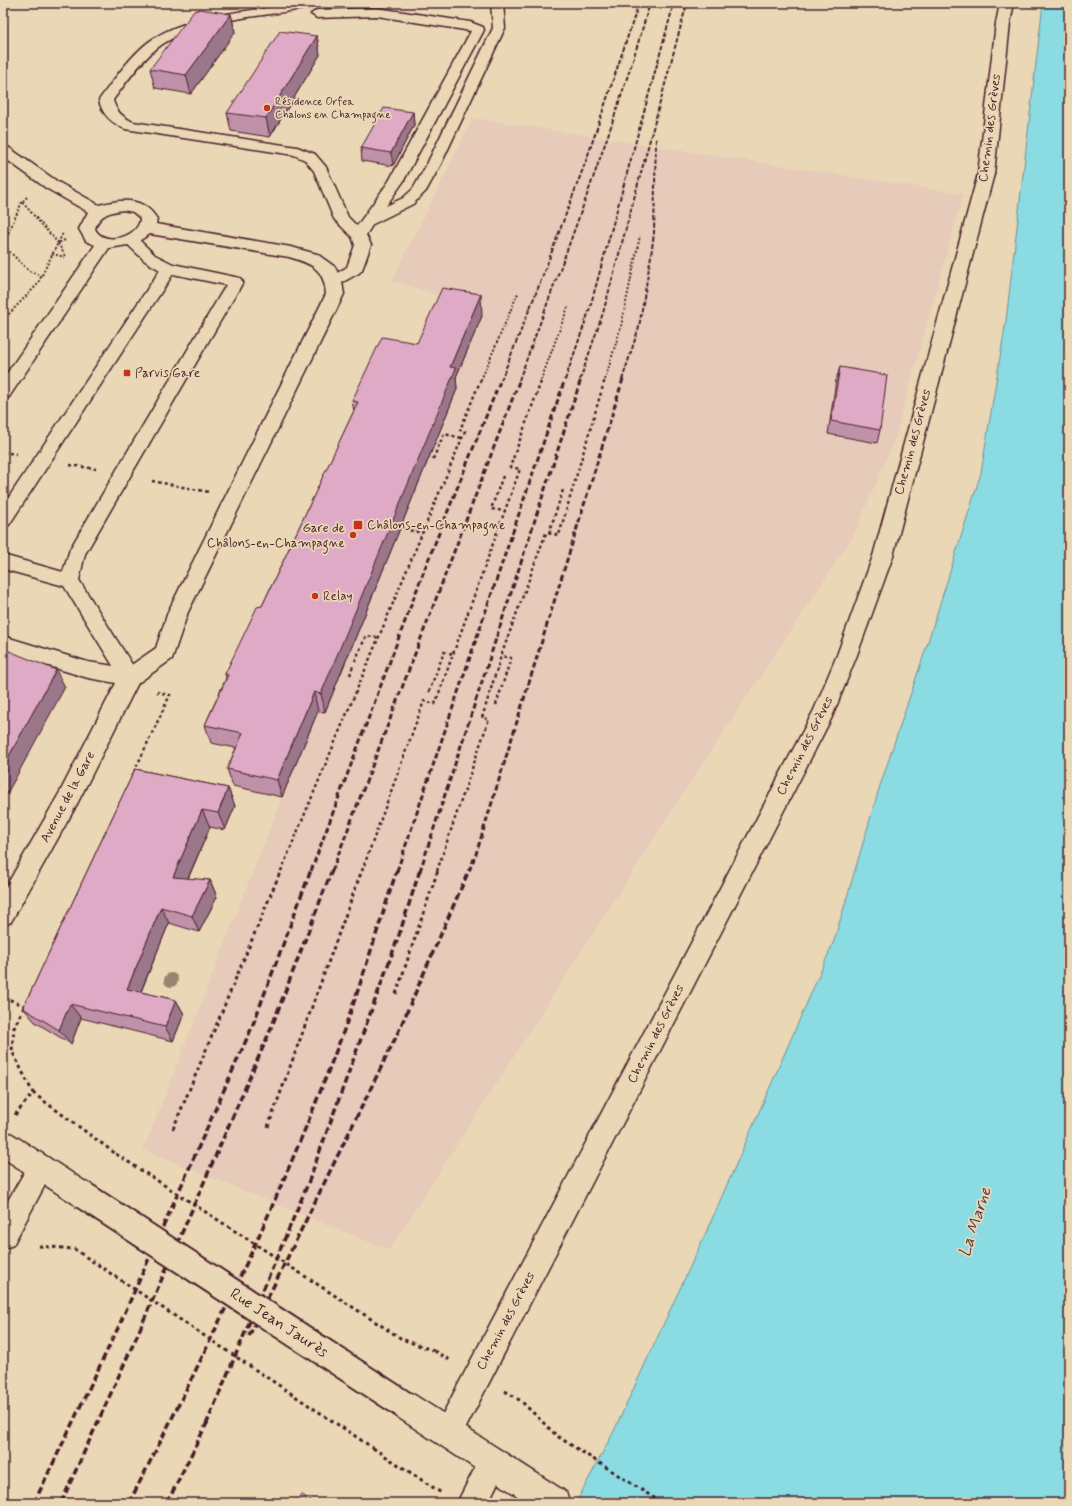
<svg xmlns="http://www.w3.org/2000/svg" width="1072" height="1506" font-family="Mynerve,sans-serif">
	<style>
		.built { fill: #e6caba }
		.water { fill: #8adce2; stroke: #709099 }
		.lines { fill: none; stroke-linecap: round; stroke-linejoin: round }
		.lane-casing { stroke: #4a1f2b; stroke-width: 3 }
		.street-casing { stroke: #4a1f2b; stroke-width: 3 }
		.secondary-casing { stroke: #4a1f2b; stroke-width: 3 }
		.path-far2 { stroke: #4a1f2b; stroke-width: 2; stroke-dasharray: 2 2; stroke-linecap: butt }
		.path-far1 { stroke: #4a1f2b; stroke-width: 2.5; stroke-dasharray: 3 3; stroke-linecap: butt }
		.path { stroke: #4a1f2b; stroke-width: 3; stroke-dasharray: 3.5 3.5; stroke-linecap: butt }
		.lane { fill: #e9d7b5; fill-rule: evenodd }
		.street { fill: #e9d7b5; fill-rule: evenodd }
		.secondary { fill: #e9d7b5; fill-rule: evenodd }
		.rail-far2 { stroke: #4a1f2b; stroke-width: 2; stroke-dasharray: 4.5 2; stroke-linecap: butt }
		.rail-far1 { stroke: #4a1f2b; stroke-width: 3; stroke-dasharray: 5.5 3; stroke-linecap: butt }
		.rail { stroke: #4a1f2b; stroke-width: 3.5; stroke-dasharray: 7 3.5; stroke-linecap: butt }
		.secondary-bridge-casing { stroke: #4a1f2b; stroke-width: 30; stroke-linecap: butt }
		.path-bridge { stroke: #4a1f2b; stroke-width: 3; stroke-dasharray: 3.5 3.5; stroke-linecap: butt }
		.secondary-bridge { stroke: #e9d7b5; stroke-width: 26 }
		.tree { fill: #9c8272 }
		.wall { fill: #bf92a9; stroke: #4a1f2b }
		.shaded-wall { fill: #9b778a; stroke: #4a1f2b }
		.building { fill: #deaac5; stroke: #4a1f2b }
		.poi-dot { fill: #c8321e; stroke: #e9d7b5; stroke-width: 1.5 }
		.labels { text-anchor: middle; dominant-baseline: central; stroke-width: 3.5; stroke-linejoin: round; paint-order: stroke }
		.far-poi-label { font-size: 11px; fill: #4a1f2b; stroke: #e9d7b5; text-anchor: start }
		.street-label { font-size: 13px; fill: #4a1f2b; stroke: #e9d7b5 }
		.poi-label { font-size: 13px; fill: #4a1f2b; stroke: #e9d7b5; text-anchor: start }
		.near-street-label { font-size: 16px; fill: #4a1f2b; stroke: #e9d7b5 }
		.near-water-label { font-size: 17px; font-style: italic; fill: #543b46; stroke: #e9d7b5 }
	</style>
	<rect width="100%" height="100%" fill="#e9d7b5"/>
	<filter id="ink" filterUnits="userSpaceOnUse"><feTurbulence type="fractalNoise" baseFrequency=".025" numOctaves="2"/><feDisplacementMap in="SourceGraphic" scale="8" xChannelSelector="R" yChannelSelector="G"/><feConvolveMatrix kernelMatrix="1 2 1 2 8 2 1 2 1" color-interpolation-filters="sRGB"/></filter>
	<g filter="url(#ink)">
		<polygon class="built" points="473,118 963,194 894,441 852,538 679,799 389,1250 142,1149 149,1137 282,798 233,786 419,364 446,297 392,281"/>
		<polygon class="water" points="1043,3 1069,3 1069,1503 576,1503 614,1431 709,1226 834,941 879,789 927,645 981,473 1006,321"/>
		<g class="lines">
			<g class="lane-casing">
				<g id="lane">
					<path d="M295 3H318L316 6C267 18 197 16 156 49 139 63 126 83 113 100 116 112 123 117 133 122L297 147 315 154 326 167 348 217 357 226 389 181 471 31 377 16 317 18 311 14 317 10 377 8 470 22 483 27 484 30 403 182 386 206 403 198 413 189 427 164 493 28 491 3H503L505 28 441 164 426 191 413 204 373 224 366 235 371 245 362 270 359 273 334 287 329 286 326 282 329 278 347 267 355 245 352 237 334 219 314 171 305 160 294 155 125 129C112 123 102 115 99 100 113 81 128 59 146 44 185 13 248 13 295 3Z"/>
					<polygon points="131,235 136,237 155,255 173,264 235,277 240,278 243,282 85,554 79,580 140,677 137,682 130,685 123,682 64,586 3,569 3,555 63,572 70,549 226,285 173,274 9,525 3,527 3,506 160,270 145,261 126,243 124,240 126,237"/>
				</g>
			</g>
			<g class="street-casing">
				<g id="street">
					<polygon points="1000,3 1014,3 1010,23 994,174 893,556 857,655 832,717 458,1443 448,1448 438,1443 433,1433 438,1423 814,710 837,655 873,556 978,174 996,23"/>
					<path d="M3 145 8 147 58 182 99 205C122 199 143 196 157 219L156 224 291 247 317 254 335 267 342 282 344 294 188 612 172 659 138 683 76 806 11 922 3 925V892L60 792 116 683 88 678 3 652V636L88 662 127 668 156 648 168 612 326 294C324 268 312 264 289 257L150 234 134 244 109 248 9 397 3 399V379L95 245 86 241 79 229 88 212 46 188 3 157ZM123 210 133 212 140 218C140 237 104 247 95 229 99 215 109 212 123 210Z"/>
					<polygon points="41,1155 50,1159 54,1168 13,1245 3,1249 3,1209 32,1159"/>
					<polygon points="493,1447 503,1452 508,1462 488,1503 457,1503 483,1452"/>
				</g>
			</g>
			<g class="secondary-casing">
				<g id="secondary">
					<polygon points="3,1130 12,1134 92,1186 96,1195 92,1204 83,1208 74,1204 3,1158"/>
					<polygon points="403,1390 413,1394 566,1492 570,1503 528,1503 393,1414 389,1404 393,1394"/>
				</g>
			</g>
			<g class="path-far2">
				<polyline points="27,197 22,202 58,243"/>
				<polyline points="22,202 3,245 29,271 42,276"/>
				<polyline points="65,240 58,243 65,256"/>
				<polyline points="52,254 65,257"/>
				<polyline points="3,320 37,285 63,233"/>
				<polyline points="481,380 518,293"/>
				<polyline points="541,380 568,307"/>
				<polyline points="605,380 621,326 640,236"/>
			</g>
			<g class="path-far1">
				<polyline points="3,452 16,454"/>
				<polyline points="433,459 444,434 462,438"/>
				<polyline points="70,465 96,469"/>
				<polyline points="503,476 491,509 505,511"/>
				<polyline points="152,481 209,492"/>
				<polyline points="398,528 423,533"/>
				<polyline points="549,533 563,490"/>
				<polyline points="355,661 366,636 379,638"/>
				<polyline points="350,675 353,666"/>
				<polyline points="429,692 444,652 453,654"/>
				<polyline points="496,705 511,658 501,656"/>
				<polyline points="134,772 170,695 157,692"/>
				<polyline points="281,871 465,431 460,430 481,379"/>
				<polyline points="362,871 424,701 435,704 520,469 510,467 542,379"/>
				<polyline points="437,871 489,719 482,718 501,656 546,533 559,535 605,379"/>
			</g>
			<g class="path">
				<polyline points="396,994 438,870"/>
				<polyline points="3,997 25,1006"/>
				<polyline points="24,1007 14,1028 12,1051 33,1093"/>
				<polyline points="15,1115 33,1093 116,1154"/>
				<polyline points="268,1127 362,870"/>
				<polyline points="173,1129 281,870"/>
				<polyline points="434,1351 450,1360"/>
				<polyline points="505,1391 521,1401 557,1436 662,1503"/>
				<polyline points="373,1448 443,1494"/>
			</g>
			<use href="#lane" class="lane"/>
			<use href="#street" class="street"/>
			<use href="#secondary" class="secondary"/>
			<g class="rail-far2">
				<polyline points="501,380 540,283 587,158 639,3"/>
				<path d="M519 380C565 255 613 131 650 3"/>
				<polyline points="565,380 589,311 674,3"/>
				<polyline points="580,380 603,313 687,3"/>
				<polyline points="622,380 639,327 651,256 654,233 656,137"/>
			</g>
			<g class="rail-far1">
				<polyline points="311,871 425,568 501,379"/>
				<polyline points="332,871 520,379"/>
				<polyline points="397,871 565,379"/>
				<polyline points="420,871 581,379"/>
				<polyline points="469,871 476,854 623,379"/>
			</g>
			<g class="rail">
				<polyline points="249,1336 396,1037 469,870"/>
				<polyline points="206,1425 307,1186 399,935 420,870"/>
				<polyline points="34,1503 118,1328 252,1027 311,870"/>
				<polyline points="61,1503 136,1338 270,1031 332,870"/>
				<path d="M129 1503C205 1355 277 1206 336 1051 359 992 377 930 397 870"/>
				<polyline points="167,1503 208,1421"/>
			</g>
			<g class="secondary-bridge-casing">
				<polyline id="secondary-bridge" points="83,1195 403,1404"/>
			</g>
			<g class="path-bridge">
				<polyline points="116,1154 402,1339 434,1351"/>
				<polyline points="39,1246 74,1249 373,1448"/>
			</g>
			<use href="#secondary-bridge" class="secondary-bridge"/>
		</g>
		<circle class="tree" cx="171" cy="980" r="7"/>
		<g class="wall">
			<polygon points="231,14 235,32 191,94 155,88 150,69"/>
			<polygon points="317,36 320,55 270,137 231,131 227,113"/>
			<polygon points="413,112 414,125 393,166 362,161 361,148"/>
			<polygon points="482,316 456,377 457,389 325,712 318,711 282,797 233,786 227,769 236,748 211,743 205,725 226,678 225,674 262,606 354,411 352,401 417,343"/>
			<polygon points="840,367 880,430 877,443 828,434 836,380"/>
			<polygon points="135,769 228,788 235,806 225,830 210,827 188,879 210,880 217,897 199,932 169,923 141,992 176,1000 184,1014 173,1041 81,1018 71,1044 35,1022 23,1008"/>
		</g>
		<g class="shaded-wall">
			<polygon points="231,14 235,32 191,94 186,75"/>
			<polygon points="317,36 320,55 270,137 266,118"/>
			<polygon points="413,112 414,125 393,166 391,153"/>
			<polygon points="481,294 482,316 456,377 457,389 325,712 321,694 450,367"/>
			<polygon points="56,670 65,687 3,801 3,767"/>
			<polygon points="314,692 318,711 282,797 277,780"/>
			<polygon points="228,788 235,806 225,830 218,813"/>
			<polygon points="202,810 210,827 181,894 173,877"/>
			<polygon points="210,880 217,897 199,932 192,916"/>
			<polygon points="161,907 169,923 136,1003 127,989"/>
			<polygon points="176,1000 184,1014 173,1041 165,1027"/>
			<polygon points="70,1004 81,1018 71,1044 59,1030"/>
		</g>
		<g class="building">
			<polygon points="200,9 231,14 186,75 150,69 194,11"/>
			<polygon points="280,31 317,36 266,118 227,113"/>
			<polygon points="384,108 413,112 391,153 361,148"/>
			<polygon points="442,288 481,294 450,367 456,368 321,694 314,692 277,780 227,769 243,733 205,725 228,675 225,674 257,607 262,606 358,402 352,401 382,337 417,343"/>
			<polygon points="840,367 887,375 880,430 831,421"/>
			<polygon points="9,651 56,670 3,767 3,661"/>
			<polygon points="135,769 228,788 218,813 202,810 173,877 210,880 192,916 161,907 127,989 176,1000 165,1027 70,1004 59,1030 23,1008"/>
			<polygon points="301,1494 314,1503 296,1503"/>
		</g>
	</g>
	<g class="poi-dot">
		<circle cx="267" cy="108" r="4"/>
		<rect x="123" y="369" width="8" height="8" rx="2"/>
		<rect x="353" y="520" width="10" height="10" rx="2"/>
		<circle cx="353" cy="535" r="4"/>
		<circle cx="315" cy="596" r="4"/>
	</g>
	<g class="labels">
		<g class="far-poi-label">
			<text x="275" y="102">Résidence Orfea<tspan x="275" dy="13">Chalons en Champagne</tspan></text>
		</g>
		<g class="street-label">
			<text transform="translate(990 128) rotate(-83)">Chemin des Grèves</text>
			<text transform="translate(913 442) rotate(-75)">Chemin des Grèves</text>
			<text transform="translate(805 746) rotate(-63)">Chemin des Grèves</text>
			<text transform="translate(68 797) rotate(-62)">Avenue de la Gare</text>
			<text transform="translate(656 1034) rotate(-63)">Chemin des Grèves</text>
			<text transform="translate(506 1321) rotate(-62)">Chemin des Grèves</text>
		</g>
		<g class="poi-label">
			<text x="135" y="373">Parvis Gare</text>
			<text x="367" y="525">Châlons-en-Champagne</text>
			<text x="345" y="528" text-anchor="end">Gare de<tspan x="345" dy="15">Châlons-en-Champagne</tspan></text>
			<text x="323" y="596">Relay</text>
		</g>
		<g class="near-street-label">
			<text transform="translate(279 1323) rotate(33)">Rue Jean Jaurès</text>
		</g>
		<g class="near-water-label">
			<text transform="translate(975 1222) rotate(-72)">La Marne</text>
		</g>
	</g>
	<rect width="1072" height="1506" fill="none" stroke="#e9d7b5" stroke-width="16"/>
	<rect x="8" y="8" width="1056" height="1490" fill="none" stroke="#4a1f2b" stroke-width="1.5" filter="url(#ink)"/>
</svg>
